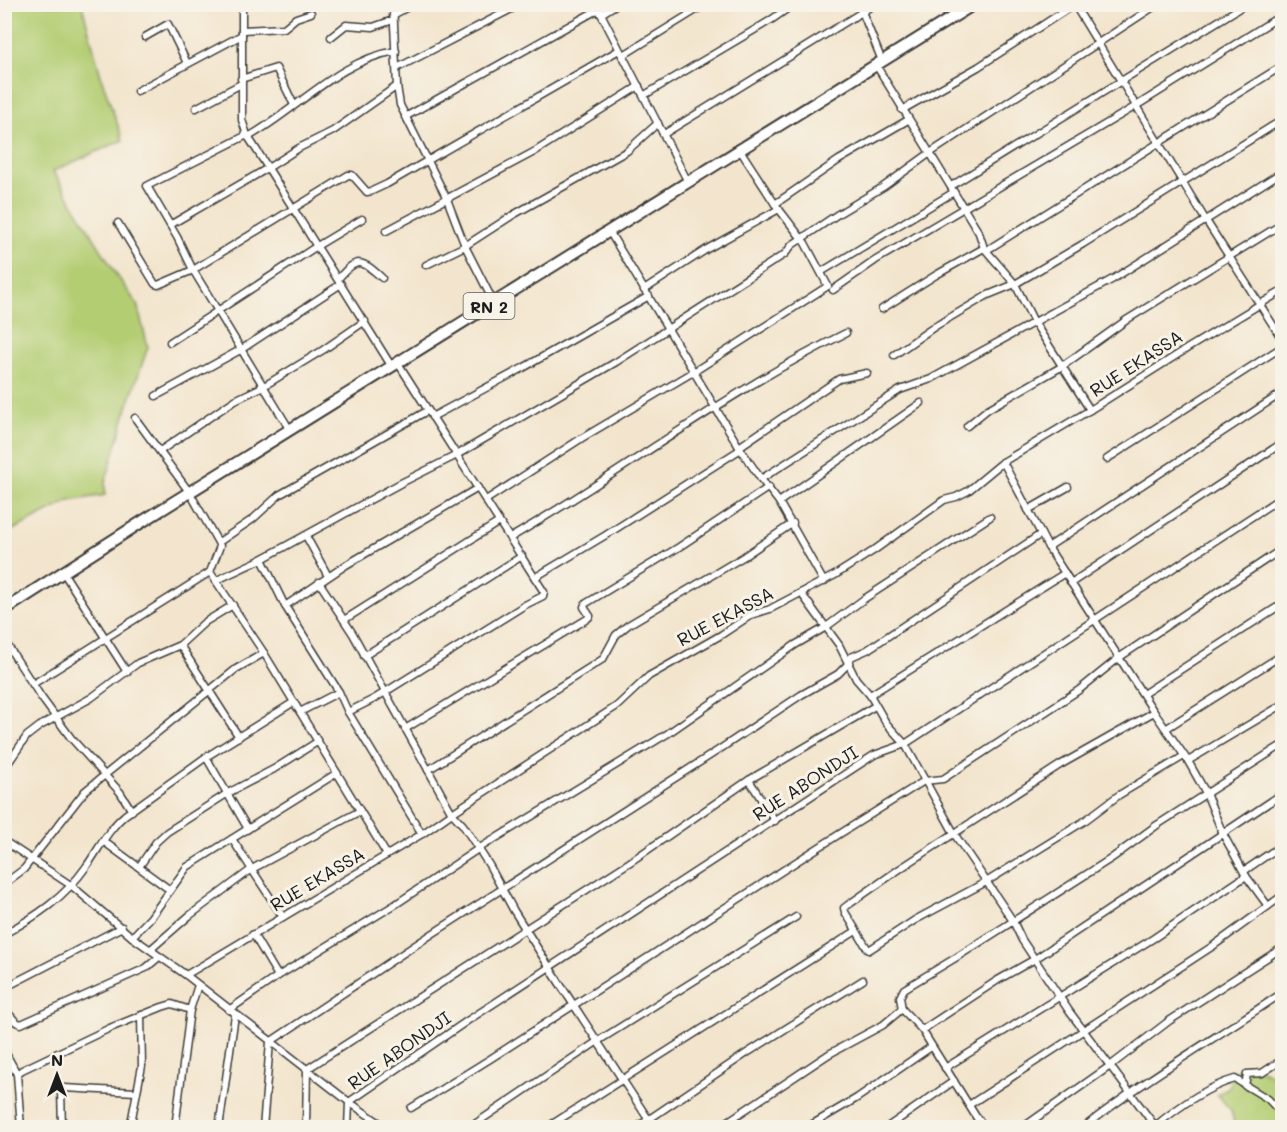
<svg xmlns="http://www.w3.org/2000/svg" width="1287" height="1132" font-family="Mali,sans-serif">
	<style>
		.green { fill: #b3cd72; stroke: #687447; stroke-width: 1.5 }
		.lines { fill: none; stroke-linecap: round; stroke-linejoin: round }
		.street-casing { stroke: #3c3a37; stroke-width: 9 }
		.highway-casing { stroke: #3c3a37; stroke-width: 14 }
		.street { stroke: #fff; stroke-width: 6 }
		.highway { stroke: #fff; stroke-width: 10 }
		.labels { text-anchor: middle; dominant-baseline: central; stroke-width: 6; stroke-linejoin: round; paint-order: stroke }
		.shield { fill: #f7f3e8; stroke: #5e5c59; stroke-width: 1.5 }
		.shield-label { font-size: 16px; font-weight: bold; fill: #1c1c1c }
		.street-label { font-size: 18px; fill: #1c1c1c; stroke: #f7f3e8 }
	</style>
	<rect width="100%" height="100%" fill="#f7f3e8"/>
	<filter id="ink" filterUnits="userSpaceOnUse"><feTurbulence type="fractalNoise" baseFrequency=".0167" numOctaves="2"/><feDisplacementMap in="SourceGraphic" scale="12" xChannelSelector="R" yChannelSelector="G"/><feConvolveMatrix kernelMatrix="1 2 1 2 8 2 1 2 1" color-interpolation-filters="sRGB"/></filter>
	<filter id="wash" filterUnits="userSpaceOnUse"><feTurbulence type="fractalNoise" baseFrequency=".008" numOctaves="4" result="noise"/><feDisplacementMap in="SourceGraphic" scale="24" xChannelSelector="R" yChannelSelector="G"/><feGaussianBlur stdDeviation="1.35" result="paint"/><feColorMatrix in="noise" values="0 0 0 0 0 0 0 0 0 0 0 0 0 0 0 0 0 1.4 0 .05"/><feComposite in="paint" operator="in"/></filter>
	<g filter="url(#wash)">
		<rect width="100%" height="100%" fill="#f3e5cd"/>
		<g class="green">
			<polygon points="5,4 82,5 102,80 123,140 53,171 116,274 137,304 148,347 129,402 105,483 105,495 69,501 5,534"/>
			<polygon points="1247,1065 1274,1075 1282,1074 1282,1127 1235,1127 1231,1110 1217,1095 1230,1086 1232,1073"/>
		</g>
	</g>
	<g filter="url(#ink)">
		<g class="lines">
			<g class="street-casing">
				<g id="street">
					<polyline points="242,4 242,120 247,135 263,160 392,367"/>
					<polyline points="393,4 397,86 400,105 447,199 465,246 494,303"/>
					<polyline points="596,4 688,182"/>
					<polyline points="859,4 882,61"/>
					<polyline points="1074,4 1205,219 1282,339"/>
					<polyline points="601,14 617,4"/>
					<polyline points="393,15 413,4"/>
					<polyline points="242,30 284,28 296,18 311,13"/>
					<polyline points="145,37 168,24 187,63"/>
					<polyline points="331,37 346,25 373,27 393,20"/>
					<polyline points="622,56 706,4"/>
					<polyline points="876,65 979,233 984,248 1015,284 1034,322 1090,410"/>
					<polyline points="397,68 521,4"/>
					<polyline points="241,79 276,68 294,105"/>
					<polyline points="137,91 242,35"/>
					<polyline points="643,96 771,20 794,4"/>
					<polyline points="196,108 241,84"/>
					<polyline points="902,110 978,67 1075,4"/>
					<polyline points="405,117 599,9"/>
					<polyline points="664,134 875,4"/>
					<polyline points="247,135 147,186 177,237 193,270 290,430"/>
					<path d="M248 137C297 110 339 60 396 51"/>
					<polyline points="951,186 1246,4"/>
					<polyline points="775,204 839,160 908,120"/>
					<polyline points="118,223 155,284 158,285 193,270 348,175 352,175 367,192 372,191 387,184 619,50"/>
					<polyline points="170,225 268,168 299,148 333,131 397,86"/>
					<polyline points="386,231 534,152 639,86"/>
					<polyline points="609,231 739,447 761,479 779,502 824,582"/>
					<polyline points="987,250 1282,66"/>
					<polyline points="426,265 465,246 513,215 627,151 658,123"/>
					<polyline points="821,272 954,192"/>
					<path d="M338 279C357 257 361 259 382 278"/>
					<polyline points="644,290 707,249 779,209"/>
					<polyline points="833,290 876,260 1136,106 1282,15"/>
					<polyline points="882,309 936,275 984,248"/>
					<polyline points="170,342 317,246 362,219"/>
					<polyline points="894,355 934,327 988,295 1015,284 1083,244 1282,120"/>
					<polyline points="398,363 535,578"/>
					<polyline points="156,396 242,349 341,284"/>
					<polyline points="432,417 523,368 649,296"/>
					<polyline points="967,426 988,409 1061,367 1128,319 1282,224"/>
					<polyline points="739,447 839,379 867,373"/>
					<polyline points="160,451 235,400 264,386 323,350 365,321"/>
					<polyline points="1107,459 1282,347"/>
					<polyline points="1003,462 1048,547 1154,712 1188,761 1206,793 1223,834 1246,876 1268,906"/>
					<polyline points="761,479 900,390 931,379 1113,279 1282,172"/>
					<polyline points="486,500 582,438 695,371 828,286 805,243 775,204 740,150"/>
					<polyline points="779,502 921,403"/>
					<polyline points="1028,510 1068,487"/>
					<polyline points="306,536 328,576"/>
					<path d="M510 538C623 472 728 391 846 333"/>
					<polyline points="219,542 253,519 279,495 427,411"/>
					<polyline points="1048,547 1282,393"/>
					<polyline points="262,559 285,606 339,692 348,712 422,834"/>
					<polyline points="63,572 127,672"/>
					<polyline points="210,572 264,653 387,855"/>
					<polyline points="217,580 262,559 401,483 455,456 616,362 785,254 792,245 838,214 883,187 930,153 1158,4"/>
					<polyline points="319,582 353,634 452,813 463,825 489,865 514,911 560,984 654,1128"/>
					<polyline points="1071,583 1282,443"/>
					<polyline points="801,593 839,645 856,679 870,695 886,723 905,744 955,835 1013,921 1022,940 1069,1011 1155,1126"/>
					<polyline points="285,606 346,565 478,488"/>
					<polyline points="344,620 499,522"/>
					<polyline points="4,640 41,697 71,738 120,792 132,811"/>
					<polyline points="180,645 239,737"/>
					<polyline points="364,656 522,556"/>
					<polyline points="33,684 210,572 220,546 190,493 135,418"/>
					<polyline points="1143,694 1282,604"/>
					<polyline points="870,695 1065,573"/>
					<polyline points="300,712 339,692"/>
					<polyline points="348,712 374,699 525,605 543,596 544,592 535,578 539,575 606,535 741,449"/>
					<polyline points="1154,712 1060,765 901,868 848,905 844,908 845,912 867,948 869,950 915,920 986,882 1083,822 1119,795 1184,756"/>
					<polyline points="1167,728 1282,655"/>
					<polyline points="405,729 587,619 590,616 584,607 585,604 679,547 769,487"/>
					<polyline points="206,757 248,829"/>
					<polyline points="1188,761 1282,705"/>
					<polyline points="4,769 27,736 40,726 91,698 138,663 180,645 205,622 233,605"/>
					<polyline points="428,770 603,659 616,635 628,625 743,557 793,523"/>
					<polyline points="749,780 775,821"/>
					<polyline points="232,839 283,917"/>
					<polyline points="4,841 72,886 132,937 186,975 349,1102 387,1128"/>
					<polyline points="103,841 170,890"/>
					<polyline points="139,867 156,842 167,832 228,793 274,769 317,742"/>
					<polyline points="1244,871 1282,845"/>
					<polyline points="4,884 24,869 85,791 236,669 264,653"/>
					<path d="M4 934C37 916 64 898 86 867 99 849 108 829 125 815L206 757 294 702"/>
					<polyline points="253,934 278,976"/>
					<polyline points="132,937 151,917 187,867 337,773"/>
					<polyline points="151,949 189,916 252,869 360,811"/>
					<polyline points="186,975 422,834 452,813 617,706 649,676 721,635 751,615 770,609 835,575 873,551 944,500 956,497 968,491 1003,462 1090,410 1188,348 1282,291"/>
					<polyline points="4,988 122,927"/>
					<polyline points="229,1010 278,976 396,904 478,849 667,734 795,645 826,627 864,599 990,517"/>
					<polyline points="4,1014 8,1013 16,1022 21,1024 146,968 159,957"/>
					<polyline points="922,1030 998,980 1035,959 1282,794"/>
					<polyline points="4,1050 17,1074 21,1128"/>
					<polyline points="945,1068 1154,938 1246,876"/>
					<polyline points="17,1074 22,1070 110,1028 162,1007 172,1004 190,1010 198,985"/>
					<polyline points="1245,1086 1247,1074 1262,1073 1282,1060"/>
					<polyline points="969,1105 1213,946 1282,896"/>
					<polyline points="411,1108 490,1059 838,835 924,781 943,779 1079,690 1120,657 1282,549"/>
					<path d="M1154 1127C1177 1108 1206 1087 1235 1079L1268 1099 1282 1114"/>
					<polyline points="62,1128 61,1090 64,1088 136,1092"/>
					<polyline points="130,1128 142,1066 141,1015"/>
					<polyline points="175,1128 190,1010"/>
					<polyline points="219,1128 235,1015"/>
					<polyline points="263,1128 270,1042 432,934 717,751 801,695 838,674 849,663 851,657 867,650 1041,534"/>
					<polyline points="306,1128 307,1069 630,862 749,780 875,706"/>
					<polyline points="348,1128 349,1102 467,1021 874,755 905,744 1282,497"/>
					<polyline points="469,1128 598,1041 796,917"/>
					<polyline points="546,1128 856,931"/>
					<polyline points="636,1128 747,1053 863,980"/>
					<polyline points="718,1128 829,1054 883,1025 902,1009"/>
					<polyline points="806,1128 857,1098 931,1047"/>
					<polyline points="886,1128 954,1081"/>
					<polyline points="970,1128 980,1121"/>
					<polyline points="983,1128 922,1030 902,1009 900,997 904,989 957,957 1112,858 1157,825 1282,745"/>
					<polyline points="1022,1128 1110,1066 1169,1021 1282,948"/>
					<path d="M1083 1128C1146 1078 1216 1038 1282 993"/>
				</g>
			</g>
			<g class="highway-casing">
				<polyline id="highway" points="4,610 140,523 974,4"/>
			</g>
			<use href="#street" class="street"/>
			<use href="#highway" class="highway"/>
		</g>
	</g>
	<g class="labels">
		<rect class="shield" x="463.5" y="293" width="51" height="26" rx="4.5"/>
		<g class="shield-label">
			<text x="489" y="306">RN 2</text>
		</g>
		<g class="street-label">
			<text transform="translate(1136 363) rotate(-33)">RUE EKASSA</text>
			<text transform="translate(725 616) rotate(-28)">RUE EKASSA</text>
			<text transform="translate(805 783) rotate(-33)">RUE ABONDJI</text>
			<text transform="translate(317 879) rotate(-31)">RUE EKASSA</text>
			<text transform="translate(399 1050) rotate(-35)">RUE ABONDJI</text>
		</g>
	</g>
	<rect width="1287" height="1132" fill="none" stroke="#f7f3e8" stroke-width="24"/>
	<g transform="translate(57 1075)" stroke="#f7f3e8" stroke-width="4.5" paint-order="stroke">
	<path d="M0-4.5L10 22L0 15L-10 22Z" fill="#1c1c1c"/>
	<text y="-9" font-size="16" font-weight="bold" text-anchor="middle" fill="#1c1c1c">N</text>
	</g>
</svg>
